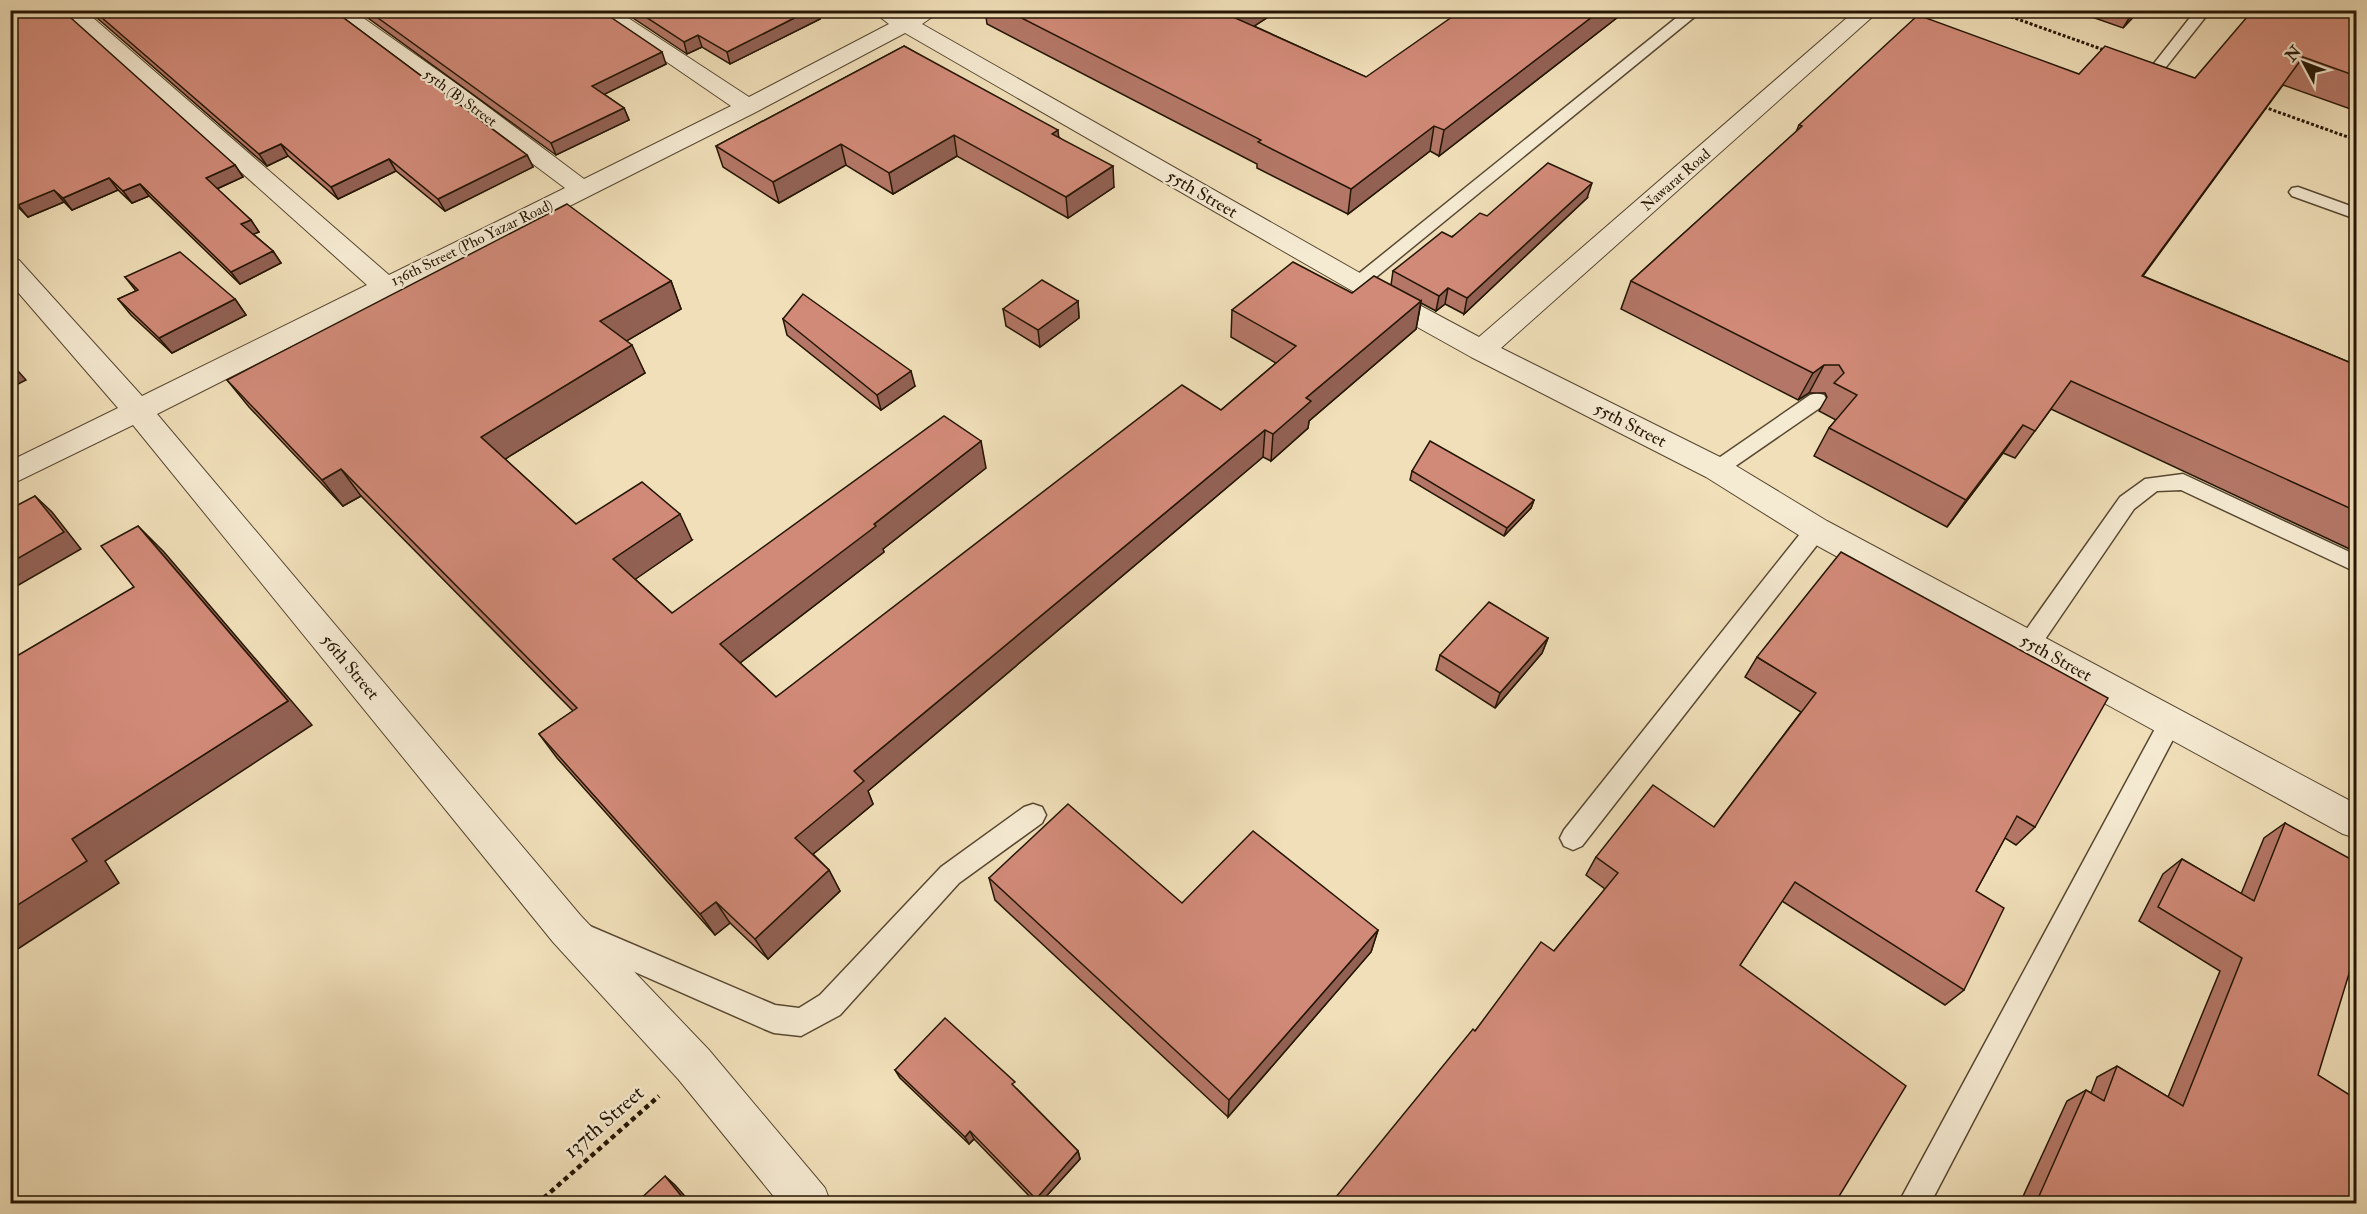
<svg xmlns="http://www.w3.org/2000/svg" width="2367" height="1214" font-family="'IM FELL Double Pica',serif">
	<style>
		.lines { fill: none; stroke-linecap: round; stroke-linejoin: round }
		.lane-casing { stroke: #584831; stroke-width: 3 }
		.street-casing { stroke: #584831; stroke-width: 2 }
		.path-far1 { stroke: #251604; stroke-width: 3; stroke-dasharray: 3 2; stroke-linecap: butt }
		.path { stroke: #251604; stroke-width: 4.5; stroke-dasharray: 5 4; stroke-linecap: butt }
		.lane { fill: #f5ead2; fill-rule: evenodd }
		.street { fill: #f5ead2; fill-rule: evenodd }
		.wall { fill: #b47767; stroke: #251604; stroke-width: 1.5 }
		.shaded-wall { fill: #926154; stroke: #251604; stroke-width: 1.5 }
		.building { fill: #d18a78; stroke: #251604; stroke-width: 1.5 }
		.labels { text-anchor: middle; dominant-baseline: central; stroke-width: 4.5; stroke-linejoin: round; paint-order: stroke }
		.far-street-label { font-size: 15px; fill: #251604; stroke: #f5ead2 }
		.street-label { font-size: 18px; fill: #251604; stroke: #f5ead2 }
		.near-street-label { font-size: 21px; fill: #251604; stroke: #f5ead2 }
	</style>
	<rect width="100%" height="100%" fill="#f0dfb9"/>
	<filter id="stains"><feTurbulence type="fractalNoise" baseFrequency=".00333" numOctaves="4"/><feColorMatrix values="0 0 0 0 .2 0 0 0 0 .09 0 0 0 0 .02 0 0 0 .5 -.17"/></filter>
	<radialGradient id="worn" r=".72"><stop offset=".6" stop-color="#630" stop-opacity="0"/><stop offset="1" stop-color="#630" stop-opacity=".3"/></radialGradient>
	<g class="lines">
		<g class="lane-casing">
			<g id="lane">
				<polygon points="1686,10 1703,10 1364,287 1352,287 1349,283 1352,279"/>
				<polygon points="2196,10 2211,10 2162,72 2152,72 2149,69 2152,66"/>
				<polygon points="2298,187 2356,208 2356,219 2292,196 2289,192 2292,188"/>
				<polygon points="1817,393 1824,395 1827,400 1824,405 1724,474 1717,477 1710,474 1707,469 1710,464 1810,395"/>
				<polygon points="2183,474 2356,555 2356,572 2181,490 2157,491 2134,509 2037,651 2029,653 2021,651 2018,644 2021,637 2120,497 2145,479"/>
				<polygon points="1816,522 1824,524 1827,530 1824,536 1582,846 1573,850 1564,846 1560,838 1564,830 1808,524"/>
				<polygon points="2171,711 2179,714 2183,721 2179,728 1930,1204 1898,1204 2163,714"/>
				<polygon points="1033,804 1042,807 1046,815 1042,823 959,883 840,1015 801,1036 774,1033 764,1029 576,946 572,937 576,928 585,924 775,1005 799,1008 820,995 941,867 1024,807"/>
			</g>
		</g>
		<g class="street-casing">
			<polygon id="street" points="60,10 84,10 389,275 565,188 327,10 352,10 464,89 584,179 731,106 591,10 616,10 749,97 889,24 871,10 898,10 906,15 915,10 942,10 922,24 1367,277 1479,337 1856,10 1880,10 1501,348 1728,461 1827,521 2356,804 2356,838 2343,834 1805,539 1706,477 1471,357 1349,289 905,33 756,112 157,414 581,916 709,1050 825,1188 831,1204 780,1204 679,1080 553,942 133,425 10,485 10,461 118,408 10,283 10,258 19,260 142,396 367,285"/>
		</g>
		<g class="path-far1">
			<polyline points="1992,10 2104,50"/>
			<polyline points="2264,107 2356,140"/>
		</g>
		<polyline class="path" points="537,1204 659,1096"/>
		<use href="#lane" class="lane"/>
		<use href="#street" class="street"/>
	</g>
	<g class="wall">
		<polygon points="10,10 235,165 243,177 217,189 251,220 259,232 253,234 273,251 281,263 240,284 149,196 132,203 118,190 72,210 64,202 28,217 10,199"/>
		<polygon points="88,10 333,10 527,155 533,167 445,211 396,171 338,199 288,156 267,166"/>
		<polygon points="357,10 601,10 666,64 604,94 624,108 629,120 556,155"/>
		<polygon points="621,10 818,10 820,19 730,64 702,47 687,54"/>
		<polygon points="985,10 1279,10 1254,26 1366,77 1627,10 1439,156 1430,151 1348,214 1257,168 1257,164 987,24"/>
		<polygon points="2072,10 2140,10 2123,28"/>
		<polygon points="2356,10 2356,111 2283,85 2143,276 2356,365 2356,552 2051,409 2015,458 2003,453 1947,527 1814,456 1829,428 1836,420 1819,411 1827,397 1825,393 1809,393 1798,400 1621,309 1631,281 1796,132 1799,125 2079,74 2195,78"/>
		<polygon points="904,46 1059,137 1114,187 1068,218 957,156 893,194 846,165 779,203 723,167 716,146"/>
		<polygon points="1587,198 1464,314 1445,304 1436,311 1421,303 1416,329 1309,421 1308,428 1271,461 1263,457 868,791 873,804 813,854 829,870 840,891 768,959 730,923 715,935 557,758 539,734 573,711 361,496 343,506 249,407 227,380 671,281 681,309 626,341 645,373 505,459 576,524 692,540 635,579 672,613 986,468 883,549 884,552 740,663 776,697 1221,410 1276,363 1231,337 1232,310 1352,293 1391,285 1393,271 1487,216"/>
		<polygon points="125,277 235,299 246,315 172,353 131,315 118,299 136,291"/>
		<polygon points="1078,301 1079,318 1040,347 1006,326 1003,309"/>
		<polygon points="783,319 915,386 881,410 787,335"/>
		<polygon points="1412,471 1534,500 1531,508 1504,536 1410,480"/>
		<polygon points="1548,638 1542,653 1495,708 1436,670 1440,655"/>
		<polygon points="1757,657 2035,827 2016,845 2005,838 1976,891 1964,990 1945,1005 1782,901 1740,965 1475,1031 1554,951 1605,889 1586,875 1596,857 1714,827 1801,712 1745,677"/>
		<polygon points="2285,823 2318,1075 2356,1203 2020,1203 2067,1101 2086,1090 2091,1093 2097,1077 2117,1066 2168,1097 2220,971 2139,921 2163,874 2182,859 2241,894 2264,838"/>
		<polygon points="989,878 1182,903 1378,930 1371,952 1228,1117 995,900"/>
		<polygon points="895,1070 1017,1089 1078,1151 1080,1159 1040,1203 1036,1203 974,1139 969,1144 900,1078"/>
	</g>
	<g class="shaded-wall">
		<polygon points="810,10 818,10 820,19 730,64 727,52"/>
		<polygon points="1240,10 1279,10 1231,41 1231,16"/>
		<polygon points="1601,10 1627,10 1439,156 1444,130"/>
		<polygon points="2134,10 2140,10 2123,28"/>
		<polygon points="698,35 702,47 687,54 684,42"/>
		<polygon points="662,52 666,64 597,98 592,86"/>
		<polygon points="624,108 629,120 556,155 551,143"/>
		<polygon points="1434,126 1430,151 1348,214 1351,189"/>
		<polygon points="1058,130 1060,151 1052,134"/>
		<polygon points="954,135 957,156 893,194 889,173"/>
		<polygon points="281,144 288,156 267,166 259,154"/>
		<polygon points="841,144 846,165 779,203 773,182"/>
		<polygon points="527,155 533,167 445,211 438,199"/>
		<polygon points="389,159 396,171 338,199 331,187"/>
		<polygon points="235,165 243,177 214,190 206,178"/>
		<polygon points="1113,166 1114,187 1068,218 1066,197"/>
		<polygon points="109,178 118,190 72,210 63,198"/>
		<polygon points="1592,183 1587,198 1464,314 1467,298"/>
		<polygon points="140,184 149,196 132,203 123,191"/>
		<polygon points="54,190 64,202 28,217 18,205"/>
		<polygon points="251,220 259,232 249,236 241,224"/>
		<polygon points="273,251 281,263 240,284 231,272"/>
		<polygon points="671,281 681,309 613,349 600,321"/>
		<polygon points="1448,288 1445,304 1436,311 1439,296"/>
		<polygon points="235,299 246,315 172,353 159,338"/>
		<polygon points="1078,301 1079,318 1040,347 1038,330"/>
		<polygon points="1421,301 1416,329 1309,421 1308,428 1271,461 1273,434 1306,398"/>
		<polygon points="632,345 645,373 497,464 481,437"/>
		<polygon points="10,362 26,380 10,388"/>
		<polygon points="1824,365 1809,393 1798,400 1813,373"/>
		<polygon points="911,371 915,386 881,410 877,395"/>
		<polygon points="2023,425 2003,453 1947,527 1966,500"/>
		<polygon points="1265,430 1263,457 868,791 873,804 806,860 795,838 854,771"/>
		<polygon points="981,441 986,468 883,549 884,552 732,669 720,644"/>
		<polygon points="341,469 361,496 343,506 322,480"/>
		<polygon points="35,496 52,512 81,549 10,590 10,563"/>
		<polygon points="1534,500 1531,508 1504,536 1507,528"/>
		<polygon points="680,514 692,540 627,585 613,559"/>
		<polygon points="138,526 164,552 312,725 105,861 119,883 10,954 10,910 72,839 288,701"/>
		<polygon points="1548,638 1542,653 1495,708 1500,693"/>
		<polygon points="829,870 840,891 768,959 755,939"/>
		<polygon points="716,902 730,923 715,935 700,914"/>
		<polygon points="1378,930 1371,952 1228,1117 1229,1100"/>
		<polygon points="970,1131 974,1139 969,1144 965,1137"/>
		<polygon points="1078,1151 1080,1159 1040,1203 1038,1203 1036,1199"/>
		<polygon points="665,1176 675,1185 691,1203 687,1203"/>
	</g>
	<g class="building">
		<polygon points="10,10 62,10 235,165 206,178 251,220 241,224 273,251 231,272 140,184 123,191 109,178 63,198 54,190 18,205 10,197"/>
		<polygon points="93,10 333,10 527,155 438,199 389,159 331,187 281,144 259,154"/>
		<polygon points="367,10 600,10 662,52 592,86 624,108 551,143"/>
		<polygon points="635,10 810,10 727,52 698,35 684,42"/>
		<polygon points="1006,10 1240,10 1231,16 1366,77 1462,10 1601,10 1444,130 1434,126 1351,189 1258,142 1261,140"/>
		<polygon points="2253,10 2356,10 2356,76 2303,57 2142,276 2356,365 2356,511 2071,381 2035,431 2023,425 1966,500 1829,428 1857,395 1834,383 1844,373 1839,365 1824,365 1813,373 1631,281 1802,126 1799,125 1918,15 2079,74 2105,46 2195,78"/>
		<polygon points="904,46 1058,130 1052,134 1113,166 1066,197 954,135 889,173 841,144 773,182 716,146"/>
		<polygon points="1548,163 1592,183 1467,298 1448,288 1439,296 1393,271 1442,232 1452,237 1480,213 1487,216"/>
		<polygon points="567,204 671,281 600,321 632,345 481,437 576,524 642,482 680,514 613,559 672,613 944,416 981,441 874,524 876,526 720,644 776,697 1182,385 1221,410 1296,346 1232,310 1293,262 1352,293 1374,276 1421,301 1306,398 1311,401 1273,434 1265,430 854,771 864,781 795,838 829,870 755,939 716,902 700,914 539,734 577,708 341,469 322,480 227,380"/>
		<polygon points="180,252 235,299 159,338 118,299 138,290 125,277"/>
		<polygon points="1042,280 1078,301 1038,330 1003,309"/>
		<polygon points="803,294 911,371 877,395 783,319"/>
		<polygon points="1430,441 1534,500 1507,528 1412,471"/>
		<polygon points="35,496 64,532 10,563 10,509"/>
		<polygon points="138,526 288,701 72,839 87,861 10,910 10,660 134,587 101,546"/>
		<polygon points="1841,552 2108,698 2035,827 2017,816 1976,891 2004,908 1964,990 1795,882 1740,965 1906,1086 1835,1203 1331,1203 1473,1029 1475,1031 1541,942 1554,951 1618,873 1596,857 1653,785 1714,827 1816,693 1757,657"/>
		<polygon points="1489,602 1548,638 1500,693 1440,655"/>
		<polygon points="1068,804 1182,903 1253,831 1378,930 1229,1100 989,878"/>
		<polygon points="2285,823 2356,862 2356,951 2318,1075 2356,1099 2356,1203 2036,1203 2086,1090 2104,1101 2117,1066 2183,1106 2242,958 2158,907 2182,859 2254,901"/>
		<polygon points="945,1018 1015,1082 1012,1084 1078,1151 1036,1199 970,1131 965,1137 895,1070"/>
		<polygon points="665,1176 687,1203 636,1203"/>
	</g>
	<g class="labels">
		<g class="far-street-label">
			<text transform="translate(460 98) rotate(36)">55th (B) Street</text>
			<text transform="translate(1676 180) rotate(-41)">Nawarat Road</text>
			<text transform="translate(472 243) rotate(-26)">136th Street (Pho Yazar Road)</text>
		</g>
		<g class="street-label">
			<text transform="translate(1202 194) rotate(30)">55th Street</text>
			<text transform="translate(1630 425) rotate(27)">55th Street</text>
			<text transform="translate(2056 658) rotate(29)">55th Street</text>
			<text transform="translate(350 667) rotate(50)">56th Street</text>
		</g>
		<g class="near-street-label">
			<text transform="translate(604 1122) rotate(-41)">137th Street</text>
		</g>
	</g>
	<rect width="2367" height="1214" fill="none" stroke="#f0dfb9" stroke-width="36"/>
	<rect x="12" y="12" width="2343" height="1190" fill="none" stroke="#251604" stroke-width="3"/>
	<rect x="18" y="18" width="2331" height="1178" fill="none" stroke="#251604" stroke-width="1.5"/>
	<g transform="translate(2304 63) rotate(311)" stroke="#f5ead2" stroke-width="4.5" paint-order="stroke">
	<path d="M0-4.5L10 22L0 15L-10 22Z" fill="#251604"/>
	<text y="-9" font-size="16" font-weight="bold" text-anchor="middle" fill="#251604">N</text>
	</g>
	<rect width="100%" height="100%" filter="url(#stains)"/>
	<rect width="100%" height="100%" fill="url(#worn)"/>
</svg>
